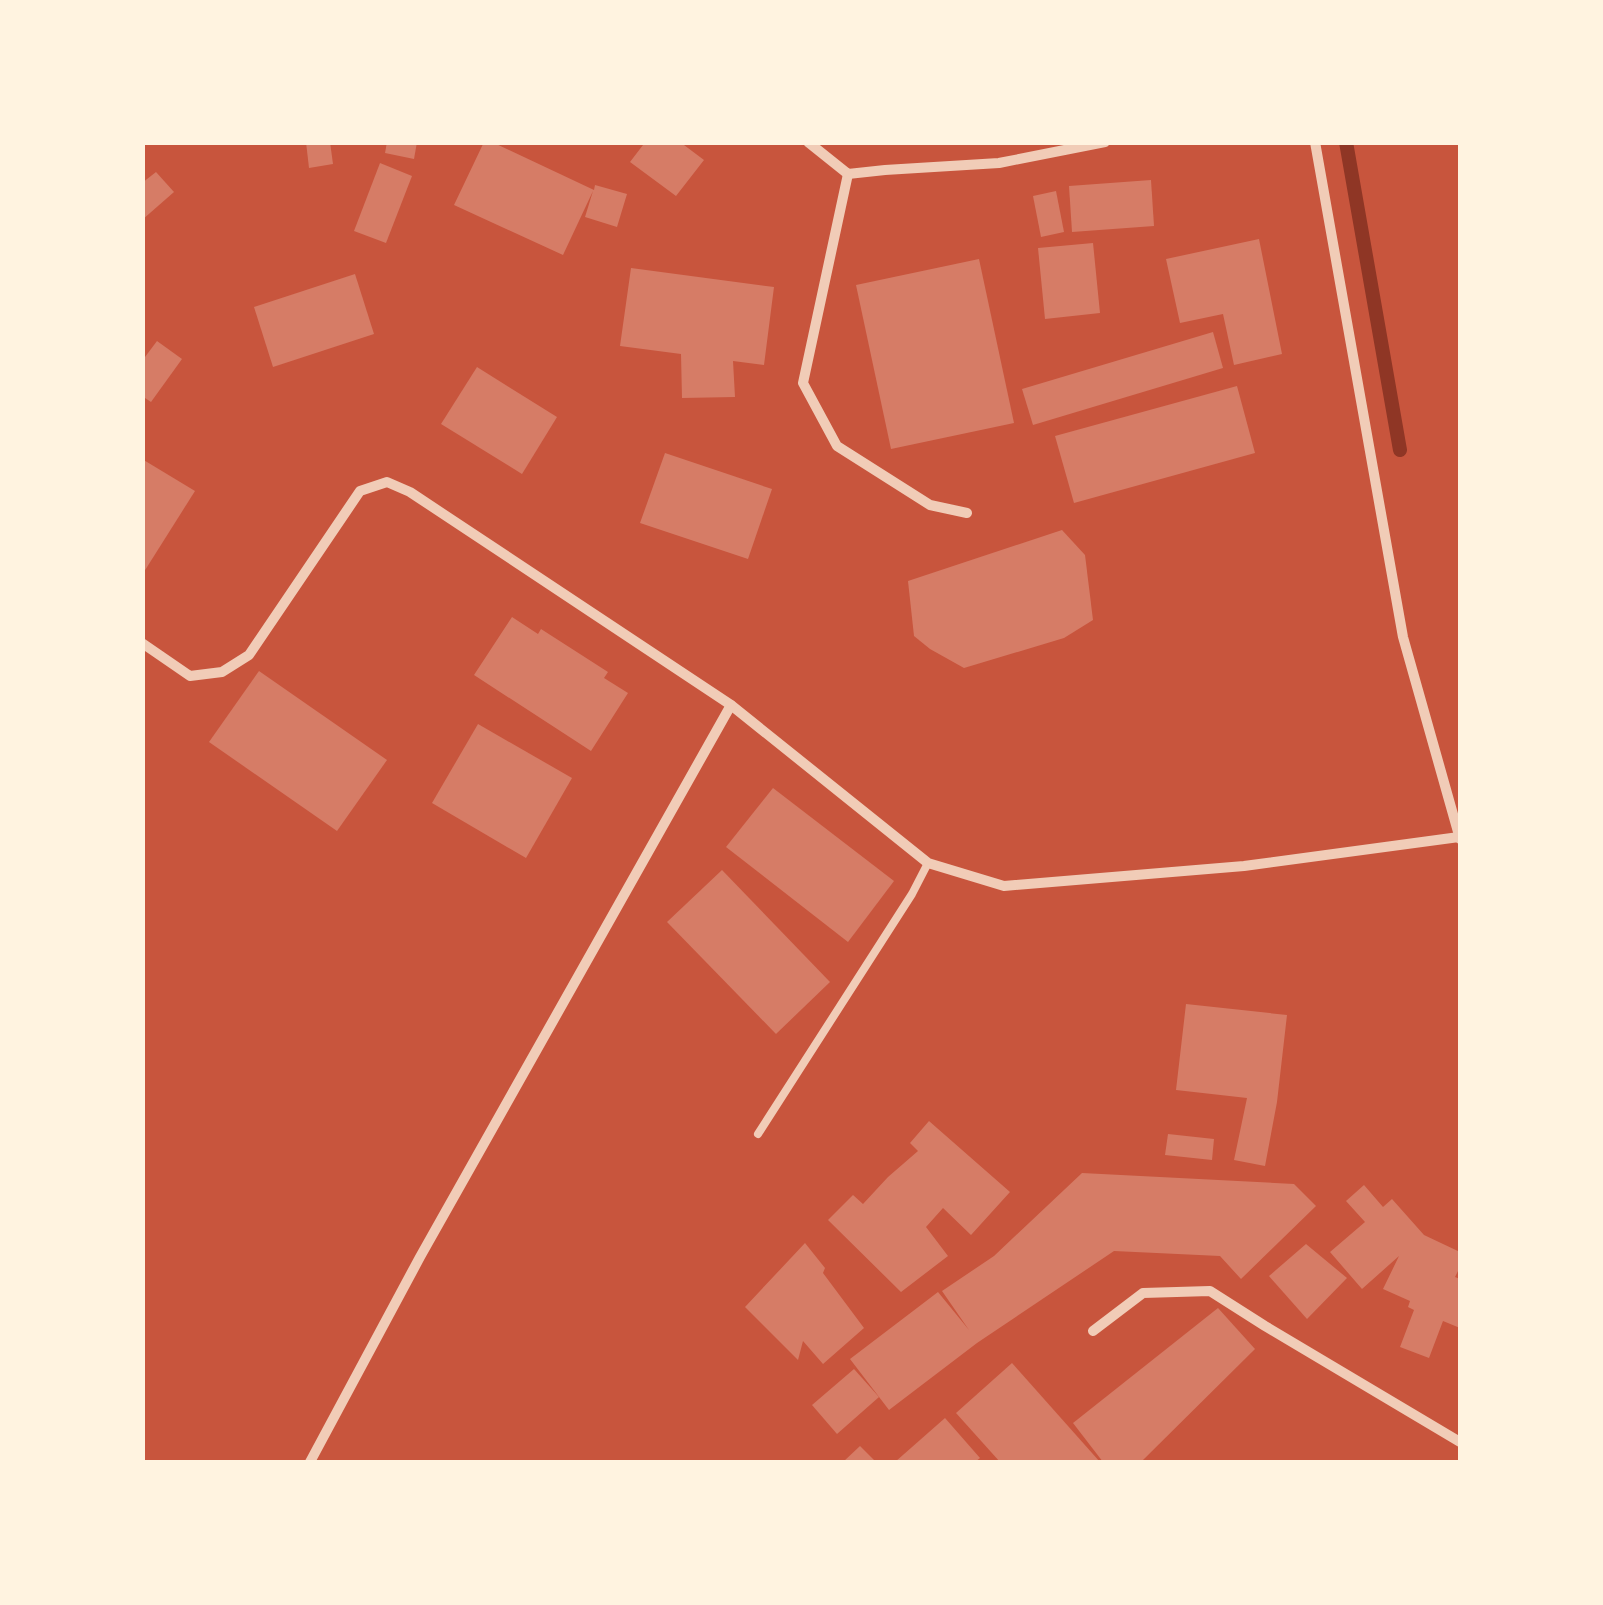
<svg xmlns="http://www.w3.org/2000/svg" width="1603" height="1605" font-family="Helvetica,sans-serif">
	<style>
		.lines { fill: none; stroke-linecap: round; stroke-linejoin: round }
		.stream { stroke: #8f3625; stroke-width: 14 }
		.building { fill: #d67c66 }
		.service { stroke: #f1ccb7; stroke-width: 8 }
		.minor { stroke: #f1ccb7; stroke-width: 10 }
	</style>
	<rect width="100%" height="100%" fill="#c8553d"/>
	<g class="lines">
		<polyline class="stream" points="1346,142 1400,450"/>
	</g>
	<g class="building">
		<polygon points="306,142 330,142 333,164 309,168"/>
		<polygon points="387,142 417,142 414,159 385,153"/>
		<polygon points="484,142 492,142 594,190 595,185 627,194 617,227 585,217 593,191 563,255 454,205"/>
		<polygon points="640,142 680,142 704,160 676,196 630,162 643,145"/>
		<polygon points="380,163 412,176 386,243 354,231"/>
		<polygon points="156,172 174,192 142,220 142,183"/>
		<polygon points="1151,180 1154,226 1072,232 1069,186"/>
		<polygon points="1056,191 1064,232 1041,237 1033,196"/>
		<polygon points="1259,239 1282,354 1234,365 1223,314 1180,323 1166,259"/>
		<polygon points="1093,243 1100,313 1045,319 1038,248"/>
		<polygon points="979,259 1014,423 891,449 856,285"/>
		<polygon points="631,268 774,287 764,365 733,361 735,397 682,398 681,354 620,346"/>
		<polygon points="355,274 374,334 273,367 254,307"/>
		<polygon points="1213,332 1223,368 1033,425 1022,389"/>
		<polygon points="157,341 182,359 151,402 142,396 142,361"/>
		<polygon points="477,367 557,417 522,474 441,424"/>
		<polygon points="1237,386 1255,453 1074,503 1055,436"/>
		<polygon points="665,453 772,489 748,559 640,523"/>
		<polygon points="142,459 195,491 142,575"/>
		<polygon points="1062,530 1085,555 1093,620 1064,638 964,668 930,649 914,636 908,581"/>
		<polygon points="512,617 538,634 541,629 608,672 604,678 628,693 591,751 474,675"/>
		<polygon points="259,671 387,760 337,831 209,742"/>
		<polygon points="478,724 572,778 526,858 432,803"/>
		<polygon points="773,788 894,881 848,942 726,847"/>
		<polygon points="722,870 830,982 776,1034 667,922"/>
		<polygon points="1186,1004 1287,1015 1277,1102 1265,1166 1234,1160 1247,1098 1176,1090"/>
		<polygon points="929,1121 1010,1192 971,1235 943,1208 926,1227 948,1256 901,1292 828,1220 853,1195 863,1204 888,1177 918,1151 910,1143"/>
		<polygon points="1168,1134 1214,1139 1212,1160 1165,1155"/>
		<polygon points="1082,1173 1294,1184 1316,1206 1241,1279 1220,1256 1114,1251 977,1343 889,1410 850,1359 938,1292 969,1330 942,1291 994,1256"/>
		<polygon points="1364,1185 1383,1207 1392,1199 1424,1235 1460,1252 1460,1267 1455,1277 1460,1279 1460,1328 1443,1321 1429,1358 1400,1347 1414,1310 1408,1307 1410,1301 1383,1289 1399,1256 1362,1289 1330,1252 1365,1222 1346,1201"/>
		<polygon points="805,1243 825,1268 823,1273 864,1328 823,1364 803,1341 798,1360 745,1307"/>
		<polygon points="1306,1244 1347,1278 1307,1319 1269,1276"/>
		<polygon points="1218,1308 1255,1349 1141,1462 1103,1462 1073,1423"/>
		<polygon points="1012,1363 1100,1462 1000,1462 956,1413"/>
		<polygon points="854,1369 879,1397 837,1434 812,1405"/>
		<polygon points="945,1418 980,1458 975,1462 895,1462"/>
		<polygon points="860,1446 876,1462 843,1462"/>
	</g>
	<g class="lines">
		<polyline class="service" points="758,1134 912,894 928,863"/>
		<g class="minor">
			<polyline points="808,142 848,174 885,170 999,163 1105,142"/>
			<polyline points="1315,142 1403,637 1460,839"/>
			<polyline points="848,174 803,383 837,446 930,505 967,513"/>
			<polyline points="142,643 190,676 222,672 249,655 360,491 387,482 410,492 731,705 928,863 1004,886 1244,866 1459,837"/>
			<polyline points="1093,1331 1143,1293 1210,1291 1265,1326 1460,1442"/>
			<polyline points="310,1462 420,1257 731,705"/>
		</g>
	</g>
	<rect width="1603" height="1605" fill="none" stroke="#fff3e0" stroke-width="290"/>
</svg>
